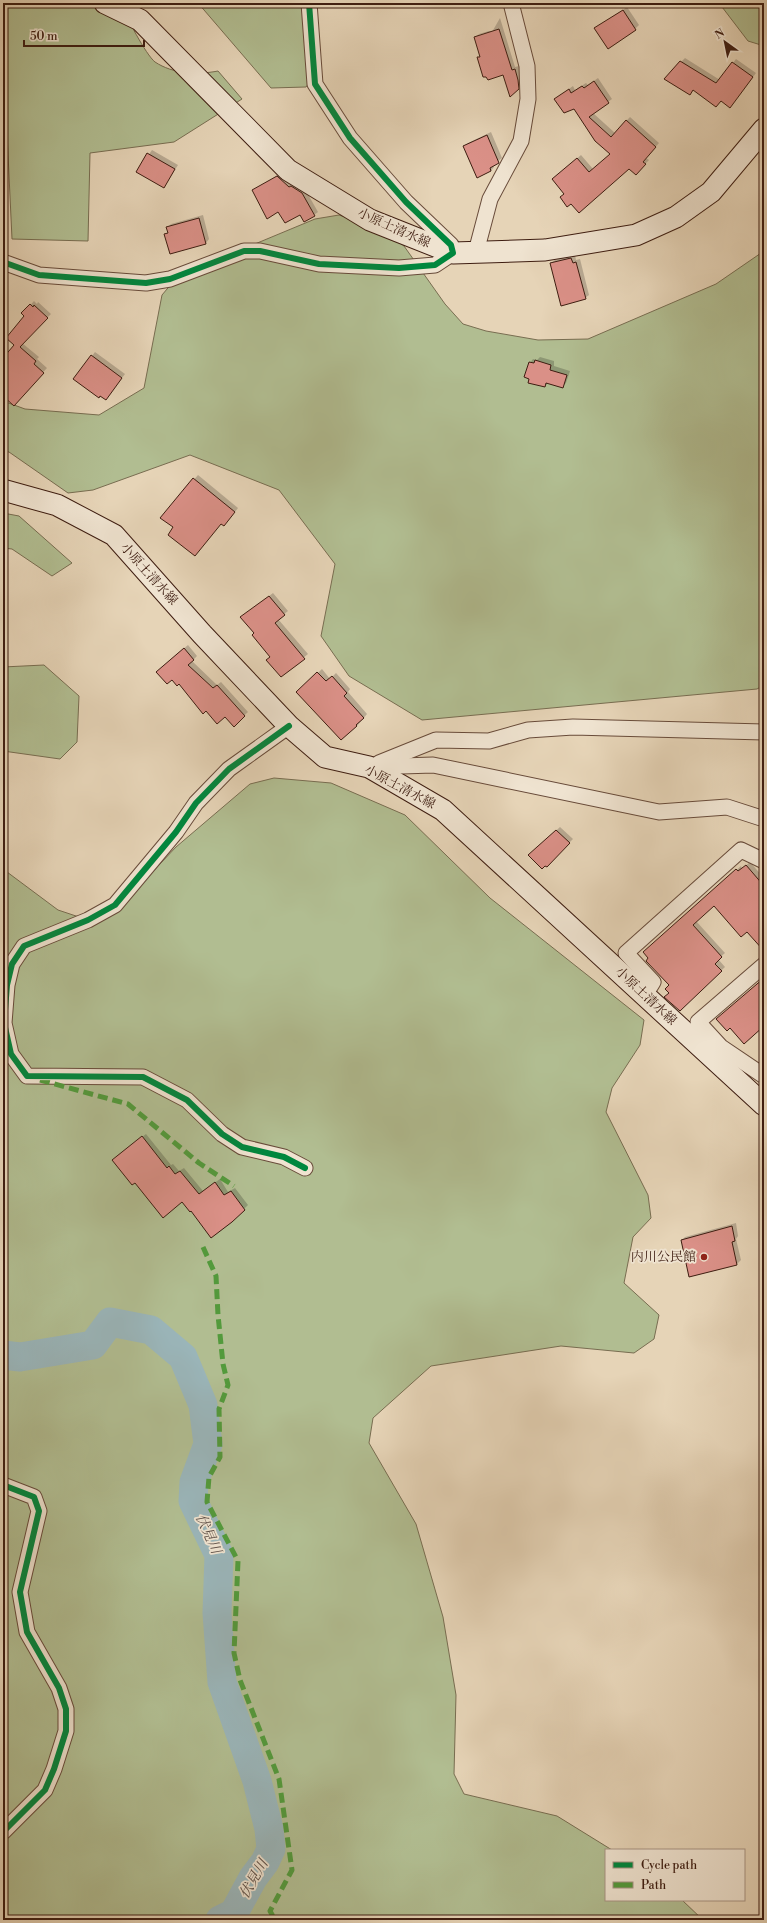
<svg xmlns="http://www.w3.org/2000/svg" width="767" height="1923" font-family="'Libre Bodoni','Noto Serif JP',serif">
	<style>
		.green { fill: #b1bd91; stroke: #786d51 }
		.shadow { fill: #0003; fill-rule: evenodd }
		.lines { fill: none; stroke-linecap: round; stroke-linejoin: round }
		.river { stroke: #9ab5b9; stroke-width: 29 }
		.building { fill: #da9087; stroke: #3e1d11 }
		.street-casing { stroke: #684b3a; stroke-width: 17 }
		.secondary-casing { stroke: #3e1d11; stroke-width: 23 }
		.street { stroke: #efe3d0; stroke-width: 15 }
		.secondary { stroke: #efe3d0; stroke-width: 21 }
		.quiet { stroke: #539a3c; stroke-width: 5; stroke-dasharray: 10 5; stroke-linecap: butt }
		.cycleway-casing { stroke: #efe3d0; stroke-width: 8 }
		.cycleway { stroke: #00873e; stroke-width: 6 }
		.poi-dot { fill: #8f2418; stroke: #efe3d0; stroke-width: 1.5 }
		.labels { text-anchor: middle; dominant-baseline: central; stroke-width: 3.5; stroke-linejoin: round; paint-order: stroke }
		.street-label { font-size: 13px; fill: #3e1d11; stroke: #efe3d0 }
		.poi-label { font-size: 13px; fill: #3e1d11; stroke: #efe3d0; text-anchor: end }
		.water-label { font-size: 14px; font-style: italic; fill: #5a4b43; stroke: #efe3d0 }
	</style>
	<rect width="100%" height="100%" fill="#e6d4b7"/>
	<filter id="stains"><feTurbulence type="fractalNoise" baseFrequency=".005" numOctaves="4"/><feColorMatrix values="0 0 0 0 .2 0 0 0 0 .09 0 0 0 0 .02 0 0 0 .5 -.17"/></filter>
	<radialGradient id="worn" r=".72"><stop offset=".6" stop-color="#630" stop-opacity="0"/><stop offset="1" stop-color="#630" stop-opacity=".3"/></radialGradient>
	<g class="green">
		<path d="M3 3H121C125 15 146 55 155 62 173 74 197 75 218 71L242 99 174 142 90 153 88 241 12 239 6 111 3 106Z"/>
		<polygon points="198,3 300,3 310,24 318,71 306,87 271,88"/>
		<polygon points="719,3 764,3 764,43 761,45 748,41"/>
		<polygon points="339,215 386,232 404,246 445,304 463,324 486,331 538,340 588,339 716,284 764,251 764,685 757,689 422,720 349,676 321,636 335,564 279,490 190,455 93,490 68,493 9,452 3,451 3,401 25,409 99,415 144,388 162,295 178,276 315,219"/>
		<polygon points="3,513 19,516 72,563 52,576 12,549 3,548"/>
		<polygon points="44,665 79,696 77,742 60,759 3,751 3,667"/>
		<polygon points="274,778 331,783 405,815 490,898 644,1020 640,1045 612,1088 606,1112 648,1195 651,1218 633,1237 624,1283 659,1315 654,1339 634,1353 561,1346 431,1366 373,1418 369,1443 416,1524 443,1617 456,1695 454,1774 464,1794 557,1816 612,1850 606,1850 606,1900 682,1900 703,1920 3,1920 3,869 58,910 82,918 127,899 176,847 250,784"/>
	</g>
	<g class="shadow">
		<polygon points="627,7 639,25 635,29 596,28"/>
		<path d="M500 18 515 67 519 66 522 76V84L511 95 504 74 478 58 481 55 475 37 479 34 489 31 492 32ZM489 32V33L478 37V35Z"/>
		<polygon points="685,58 720,80 736,59 756,73 730,107 721,100 694,90 690,94 665,78"/>
		<polygon points="598,78 612,99 593,113 615,133 630,117 659,143 646,158 649,160 636,174 629,167 557,176 581,155 593,169 611,154 574,108 559,96 573,86 575,90 586,83 588,85"/>
		<polygon points="491,132 502,158 493,165 494,167 491,171 464,146 468,143"/>
		<polygon points="152,150 178,165 164,187 137,172"/>
		<polygon points="281,173 305,189 318,212 314,215 279,211 253,191"/>
		<polygon points="203,215 209,239 206,243 166,235 168,232 167,228 171,224"/>
		<polygon points="575,255 576,260 580,259 589,295 585,298 551,263 555,260"/>
		<polygon points="34,301 37,304 38,302 51,314 22,343 39,357 37,359 47,368 17,401 3,395 3,359 15,345 25,315 23,313"/>
		<polygon points="95,352 125,374 109,395 92,356"/>
		<polygon points="540,357 554,361 554,366 570,371 566,383 562,387 548,383 545,386 530,363 533,359 537,360"/>
		<polygon points="198,475 238,508 228,521 222,523 175,527 162,517"/>
		<polygon points="273,593 288,611 278,619 308,654 281,676 271,656 242,617"/>
		<polygon points="188,645 197,656 192,661 217,685 221,682 248,712 234,725 225,715 161,668"/>
		<polygon points="322,669 330,679 336,673 350,689 348,692 367,714 357,726 298,692"/>
		<polygon points="560,827 573,839 546,866 530,855"/>
		<polygon points="750,862 764,878 764,944 714,905 696,921 725,953 718,959 725,967 680,1010 670,993 670,985 650,958 648,948 741,866 742,869"/>
		<polygon points="146,1134 171,1165 173,1164 179,1171 184,1168 203,1191 220,1179 228,1192 235,1188 248,1205 231,1222 192,1209 182,1201 117,1156"/>
		<polygon points="736,1223 738,1236 736,1239 741,1260 737,1264 690,1276 682,1240 685,1237"/>
	</g>
	<g class="lines">
		<polyline class="river" points="3,1355 20,1357 93,1345 110,1322 151,1330 183,1357 203,1405 208,1444 194,1482 193,1501 219,1555 217,1613 222,1682 257,1781 269,1829 271,1849 265,1862 253,1878 234,1913 220,1920"/>
	</g>
	<g class="building">
		<polygon points="623,10 636,30 608,49 594,28"/>
		<polygon points="499,29 512,70 515,69 518,80 519,89 510,97 503,75 488,80 486,77 483,77 477,57 480,57 474,37"/>
		<polygon points="680,61 716,83 732,62 753,77 730,108 721,101 716,107 693,90 690,95 664,79"/>
		<polygon points="594,81 609,103 589,117 611,137 626,120 656,147 643,162 646,164 636,175 629,169 579,213 571,204 567,207 560,197 564,194 552,179 577,158 589,172 610,154 595,141 574,109 564,113 554,99 569,89 571,93 582,86 584,88"/>
		<polygon points="487,135 499,163 490,168 491,171 477,178 463,146"/>
		<polygon points="147,153 175,169 164,188 136,172"/>
		<polygon points="277,176 289,187 291,186 302,193 315,216 304,222 300,215 285,223 278,212 267,219 252,190"/>
		<polygon points="199,218 206,244 170,254 164,234 168,233 166,227"/>
		<polygon points="571,258 573,263 576,262 586,299 561,306 550,263"/>
		<polygon points="30,304 33,307 34,305 48,318 20,347 36,361 34,364 44,373 14,406 3,396 3,358 14,345 6,338 24,316 21,313"/>
		<polygon points="91,355 122,378 106,400 100,396 99,398 73,379"/>
		<polygon points="535,360 551,365 550,370 567,375 563,388 546,383 545,387 528,383 529,379 524,377 529,362 534,363"/>
		<polygon points="193,478 235,512 224,526 221,524 195,556 168,535 173,527 160,518"/>
		<polygon points="269,596 285,615 275,623 305,659 281,677 266,660 270,657 252,635 254,633 240,617"/>
		<polygon points="184,648 194,660 188,665 213,688 217,685 245,716 234,727 225,717 217,724 206,711 203,714 179,684 177,686 172,680 167,684 156,672"/>
		<polygon points="317,672 326,681 332,676 347,693 344,696 364,718 356,725 357,726 341,740 296,692"/>
		<polygon points="556,830 570,843 547,867 545,866 542,869 528,855"/>
		<polygon points="746,865 764,886 764,951 747,932 741,937 714,906 693,925 722,957 715,964 722,971 680,1011 664,997 669,993 665,989 669,985 646,961 648,958 643,952 736,869 738,871"/>
		<polygon points="764,978 764,1026 744,1044 730,1028 727,1031 716,1019"/>
		<polygon points="142,1136 167,1168 169,1166 175,1174 180,1171 199,1194 215,1182 224,1195 231,1191 245,1210 232,1222 211,1238 191,1211 190,1212 182,1202 163,1218 135,1183 132,1185 112,1160"/>
		<polygon points="732,1226 735,1241 732,1242 737,1265 689,1277 681,1240"/>
	</g>
	<g class="lines">
		<g class="street-casing">
			<g id="street">
				<polyline points="476,252 490,199 521,141 528,99 527,66 511,3"/>
				<polyline points="3,262 39,275 146,283 170,279 244,251 260,251 319,264 399,268 435,265 453,253 451,245 406,202 350,138 315,84 309,3"/>
				<polyline points="289,726 229,769 196,803 176,832 115,905 88,920 24,946 12,964 7,985 4,1023 11,1054 27,1076 143,1077 187,1100 222,1134 242,1147 284,1157 305,1168"/>
				<polyline points="379,763 436,740 489,741 528,730 573,727 764,732"/>
				<polyline points="370,767 433,765 659,812 727,807 764,819"/>
				<polyline points="764,965 698,1022 721,1047 764,1076"/>
				<polyline points="645,995 653,982 626,953 741,850 764,861"/>
				<polyline points="3,1485 34,1497 39,1511 20,1592 27,1632 59,1688 66,1709 66,1731 54,1769 45,1790 3,1832"/>
			</g>
		</g>
		<g class="secondary-casing">
			<g id="secondary">
				<polyline points="105,3 140,20 288,170 370,220 453,253 545,250 636,235 676,217 711,192 764,129"/>
				<polyline points="3,490 57,505 114,535 202,634 289,726 325,757 369,767 443,810 764,1105"/>
			</g>
		</g>
		<use href="#street" class="street"/>
		<use href="#secondary" class="secondary"/>
		<g class="quiet">
			<polyline points="40,1080 128,1104 199,1163 234,1186"/>
			<polyline points="203,1247 216,1276 218,1315 223,1364 228,1385 219,1409 220,1457 209,1477 207,1502 238,1561 234,1653 240,1680 279,1779 292,1870 270,1911 275,1920"/>
		</g>
		<g class="cycleway-casing">
			<g id="cycleway">
				<polyline points="3,262 39,275 146,283 170,279 244,251 260,251 319,264 399,268 435,265 453,253 451,245 406,202 350,138 315,84 309,3"/>
				<polyline points="289,726 229,769 196,803 176,832 115,905 88,920 24,946 12,964 7,985 4,1023 11,1054 27,1076 143,1077 187,1100 222,1134 242,1147 284,1157 305,1168"/>
				<polyline points="3,1485 34,1497 39,1511 20,1592 27,1632 59,1688 66,1709 66,1731 54,1769 45,1790 3,1832"/>
			</g>
		</g>
		<use href="#cycleway" class="cycleway"/>
	</g>
	<circle class="poi-dot" cx="704" cy="1257" r="4"/>
	<g class="labels">
		<g class="street-label">
			<text transform="translate(394 228) rotate(24)">小原土清水線</text>
			<text transform="translate(149 574) rotate(48)">小原土清水線</text>
			<text transform="translate(400 787) rotate(28)">小原土清水線</text>
			<text transform="translate(646 996) rotate(43)">小原土清水線</text>
		</g>
		<g class="poi-label">
			<text x="696" y="1257">内川公民館</text>
		</g>
		<g class="water-label">
			<text transform="translate(208 1534) rotate(66)">伏見川</text>
			<text transform="translate(254 1879) rotate(-60)">伏見川</text>
		</g>
	</g>
	<rect width="767" height="1923" fill="none" stroke="#e6d4b7" stroke-width="16"/>
	<rect x="4" y="4" width="759" height="1915" fill="none" stroke="#3e1d11" stroke-width="2"/>
	<rect x="8" y="8" width="751" height="1907" fill="none" stroke="#3e1d11"/>
	<rect x="605" y="1849" width="140" height="52" fill="#efe3d0" stroke="#a89484"/>
	<rect x="613" y="1862" width="20" height="6" fill="#00873e" stroke="#a89484"/>
	<text x="641" y="1869" font-size="12" fill="#3e1d11">Cycle path</text>
	<rect x="613" y="1882" width="20" height="6" fill="#539a3c" stroke="#a89484"/>
	<text x="641" y="1889" font-size="12" fill="#3e1d11">Path</text>
	<g transform="translate(725 42) rotate(327)" stroke="#efe3d0" stroke-width="3" paint-order="stroke">
	<path d="M0-3L7 15L0 10L-7 15Z" fill="#3e1d11"/>
	<text y="-6" font-size="11" font-weight="bold" text-anchor="middle" fill="#3e1d11">N</text>
	</g>
	<path d="M24 40v6h120v-6" fill="none" stroke="#3e1d11" stroke-width="2"/>
	<text x="30" y="40" font-size="12" fill="#3e1d11" stroke="#efe3d0" stroke-width="3" paint-order="stroke">50 m</text>
	<rect width="100%" height="100%" filter="url(#stains)"/>
	<rect width="100%" height="100%" fill="url(#worn)"/>
</svg>
